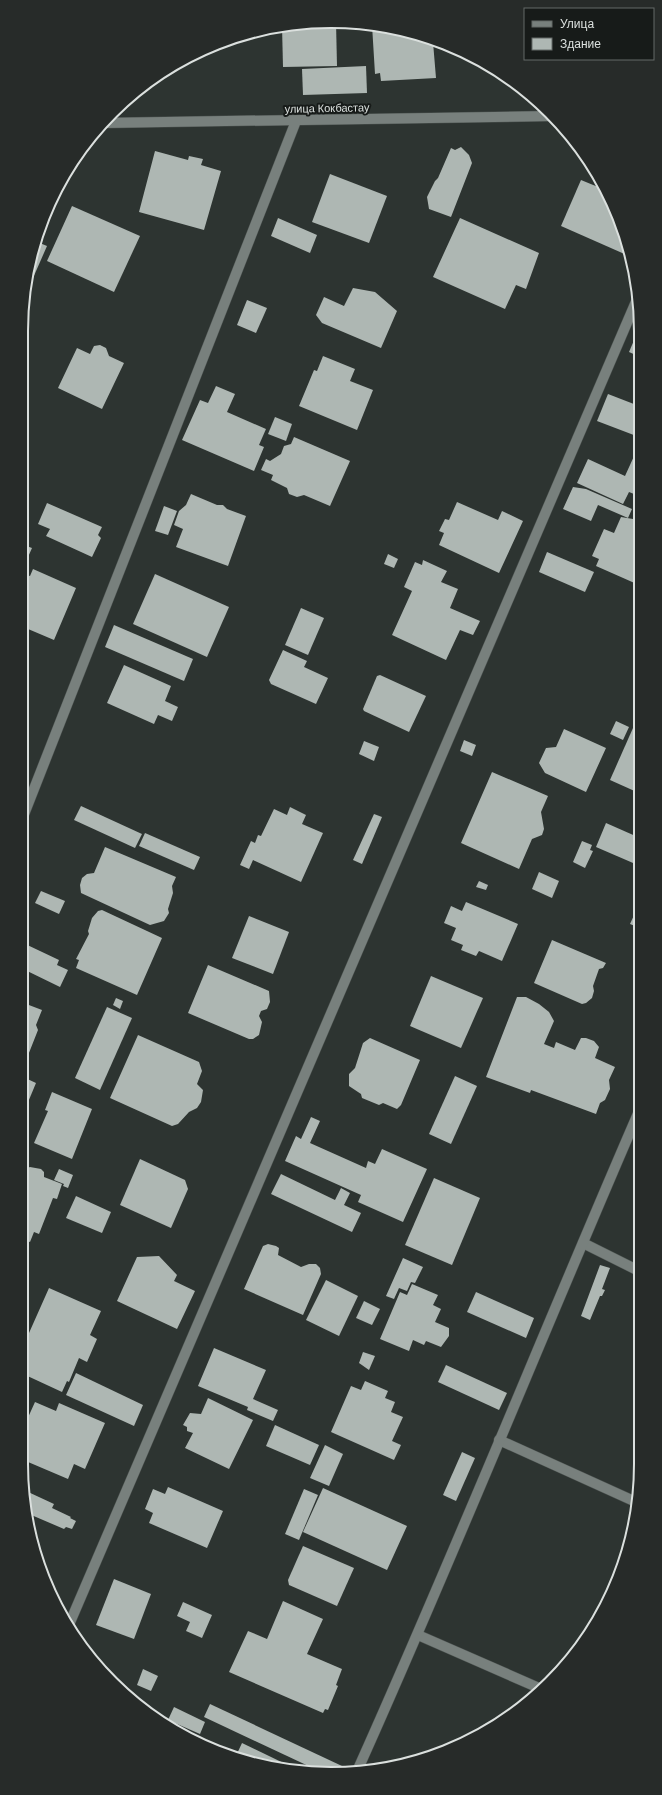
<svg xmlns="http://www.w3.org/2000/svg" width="662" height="1795" font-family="'DM Sans',sans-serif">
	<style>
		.building { fill: #aeb7b3 }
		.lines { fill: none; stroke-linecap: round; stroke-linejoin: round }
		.minor-casing { stroke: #4c5250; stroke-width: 11 }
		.minor { stroke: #78807d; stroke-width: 10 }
		.labels { text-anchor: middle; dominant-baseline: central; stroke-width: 4; stroke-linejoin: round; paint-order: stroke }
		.street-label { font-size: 11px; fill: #dbe0de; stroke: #171b19 }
		.rim { fill: none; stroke: #dbe0de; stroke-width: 2 }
	</style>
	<rect width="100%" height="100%" fill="#2d3431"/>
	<g class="building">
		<polygon points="336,22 337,66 283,67 282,26 291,24"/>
		<polygon points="372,25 411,32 433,42 436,78 381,81 380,73 375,74"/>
		<polygon points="366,66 367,93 303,95 302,69"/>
		<polygon points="461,147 469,155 472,163 451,217 429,209 427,197 435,181 438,178 451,148 455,150"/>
		<polygon points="155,151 188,160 189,156 203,159 201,165 221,171 204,230 139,212"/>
		<polygon points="330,174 387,196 369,243 312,222"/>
		<polygon points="581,180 603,189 617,212 629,256 561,226"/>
		<polygon points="72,206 140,236 114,292 47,261"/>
		<polygon points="278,218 317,235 310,253 271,236"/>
		<polygon points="460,218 539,253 526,289 516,285 505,309 433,277"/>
		<polygon points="35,241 47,246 33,278 28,276 32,251"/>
		<polygon points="353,288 375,292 397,311 381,348 322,323 316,315 324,297 344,306"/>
		<polygon points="247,300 267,308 256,333 237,325"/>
		<polygon points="638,331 638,356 629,352"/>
		<polygon points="100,345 106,348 109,356 124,363 102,409 58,388 77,348 90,354 94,346"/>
		<polygon points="323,356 355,369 350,381 373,390 357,430 299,406 314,370 317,371"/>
		<polygon points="216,386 235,394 227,412 266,429 259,445 264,447 254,471 182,440 200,400 208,403"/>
		<polygon points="608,394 639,406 639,437 597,421"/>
		<polygon points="275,417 292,424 286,441 268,434"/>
		<polygon points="294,437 350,461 330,506 304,495 297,497 289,494 287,488 271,480 273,475 261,470 266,459 270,461 281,454 284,446 291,444"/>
		<polygon points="635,454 639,456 639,496 629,492 623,504 577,483 588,459 625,476"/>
		<polygon points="573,487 586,489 632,509 628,518 598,505 591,521 563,509"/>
		<polygon points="191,494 217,505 223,505 227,509 246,516 228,566 176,547 183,529 174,525 179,511 186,505"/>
		<polygon points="457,502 498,520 502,511 523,521 499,573 439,545 444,533 439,531 445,519 449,520"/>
		<polygon points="47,503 102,527 98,535 101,538 92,557 46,536 50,529 38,524"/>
		<polygon points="164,506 177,511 168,535 155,531"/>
		<polygon points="621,517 639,520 639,585 596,566 599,559 592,556 604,529 614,533"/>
		<polygon points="21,544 32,548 21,573 30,576 33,569 76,588 54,640 21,626"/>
		<polygon points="547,552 594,572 585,592 539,572"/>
		<polygon points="388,554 398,559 394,568 384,564"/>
		<polygon points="423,560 447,571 441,582 458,589 450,608 480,621 473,635 460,630 446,660 392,635 412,591 404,587 415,562 422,565"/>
		<polygon points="155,574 229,607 207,657 133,624"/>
		<polygon points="301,608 324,618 308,655 285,645"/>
		<polygon points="114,625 193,659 184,681 105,647"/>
		<polygon points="283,650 307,661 304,667 328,678 316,704 271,684 269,680"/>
		<polygon points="124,665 171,686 165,701 178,707 172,721 158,715 154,724 107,703"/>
		<polygon points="380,675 426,696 409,732 364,711 363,709 377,676"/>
		<polygon points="616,721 629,727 623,740 610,734"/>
		<polygon points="633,728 639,731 639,793 610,780"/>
		<polygon points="564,729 606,748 586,792 545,773 539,763 546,748 556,747"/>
		<polygon points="464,740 476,745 472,756 460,751"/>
		<polygon points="364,741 379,747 374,761 359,754"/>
		<polygon points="492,772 548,796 541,812 544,829 542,835 532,839 519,869 461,843"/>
		<polygon points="81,806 142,834 135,848 74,820"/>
		<polygon points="290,807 306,815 302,824 323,833 301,882 253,860 249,869 240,865 251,841 255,843 258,835 261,836 274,809 287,815"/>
		<polygon points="374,814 382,817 362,864 353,860"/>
		<polygon points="606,823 640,838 640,866 596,847"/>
		<polygon points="145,833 200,857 194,870 139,846"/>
		<polygon points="582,841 592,845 590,850 593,851 585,868 573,862"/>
		<polygon points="105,847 176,877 172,886 173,893 168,909 169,913 164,921 150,925 81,893 80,885 82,878 87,874 94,873"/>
		<polygon points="539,872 559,881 552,898 532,889"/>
		<polygon points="479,881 488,885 486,890 476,887"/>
		<polygon points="41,891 65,901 59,914 35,903"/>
		<polygon points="466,902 518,924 502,961 479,951 476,956 461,950 463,945 451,940 456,928 444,923 451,906 462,911"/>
		<polygon points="640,902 640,928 630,924"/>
		<polygon points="102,910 162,938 137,995 76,968 79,960 76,959 89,934 88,931 92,918 98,911"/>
		<polygon points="249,916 289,932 273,974 232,958"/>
		<polygon points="552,940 606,963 603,968 599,969 593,986 594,991 592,998 586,1003 582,1004 534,983"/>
		<polygon points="21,942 59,960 57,965 68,970 60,987 21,968"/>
		<polygon points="208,965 269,991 270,1002 267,1009 261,1011 259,1016 262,1022 259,1035 253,1039 249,1039 188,1013"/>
		<polygon points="431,976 483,998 461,1048 410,1026"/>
		<polygon points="517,997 526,997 539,1004 549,1012 554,1021 544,1044 554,1048 556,1042 575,1050 581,1038 586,1038 594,1041 599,1047 595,1058 615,1067 609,1080 610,1089 605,1100 600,1103 596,1114 531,1090 530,1093 486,1077"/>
		<polygon points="116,998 123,1001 120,1009 113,1005"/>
		<polygon points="21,1002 42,1010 36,1025 38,1030 25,1063 21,1061"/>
		<polygon points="107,1007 132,1018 100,1090 75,1078"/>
		<polygon points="138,1035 199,1062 202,1071 197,1084 203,1090 201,1102 197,1108 189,1112 178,1124 172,1126 110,1098"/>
		<polygon points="370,1038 420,1060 401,1105 397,1109 383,1103 379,1105 362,1098 361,1094 349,1086 349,1074 355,1068 363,1043"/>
		<polygon points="21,1076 36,1083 21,1119"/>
		<polygon points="455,1076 477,1086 451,1144 429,1134"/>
		<polygon points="52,1092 92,1109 72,1159 34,1143 48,1111 45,1110"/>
		<polygon points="311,1117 320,1121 310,1143 366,1168 368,1161 375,1164 382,1149 427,1169 403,1222 358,1202 361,1195 285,1161 296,1136 301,1139"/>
		<polygon points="140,1159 185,1180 188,1189 171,1228 120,1205"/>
		<polygon points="30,1167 41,1169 44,1172 44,1177 62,1184 57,1199 53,1198 39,1234 34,1232 30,1242 24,1240 21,1247 21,1172 22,1170"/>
		<polygon points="59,1169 73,1175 68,1188 63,1186 64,1184 54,1180"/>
		<polygon points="281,1174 335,1200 341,1188 350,1193 344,1205 361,1213 352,1232 271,1194"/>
		<polygon points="434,1178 480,1198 452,1265 405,1245"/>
		<polygon points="76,1196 111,1212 102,1233 66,1218"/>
		<polygon points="268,1244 276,1246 279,1248 278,1255 301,1267 309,1264 316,1264 320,1268 321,1274 303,1315 244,1289 263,1246"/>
		<polygon points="159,1256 177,1275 174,1281 195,1291 177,1329 117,1301 137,1257"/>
		<polygon points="403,1258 423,1267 415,1283 411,1282 407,1291 399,1288 394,1299 386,1296"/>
		<polygon points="600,1265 610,1268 602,1289 605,1290 602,1296 600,1296 590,1320 581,1316"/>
		<polygon points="326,1280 358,1296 339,1336 306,1320"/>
		<polygon points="412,1284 438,1295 433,1305 441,1309 435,1322 449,1328 449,1336 441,1347 426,1341 424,1345 413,1340 409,1351 380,1339 400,1292 407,1295"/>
		<polygon points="49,1288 101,1311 90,1335 97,1339 87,1362 79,1358 69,1382 67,1381 62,1392 21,1373 21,1351"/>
		<polygon points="476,1292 534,1318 526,1338 467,1312"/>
		<polygon points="364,1301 380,1309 372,1325 356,1318"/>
		<polygon points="214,1348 266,1370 253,1399 278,1410 273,1421 247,1410 248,1407 198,1386"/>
		<polygon points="363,1352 375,1356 369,1370 359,1363"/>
		<polygon points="446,1365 507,1393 499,1410 438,1382"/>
		<polygon points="76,1373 143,1405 134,1426 66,1395"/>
		<polygon points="365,1381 388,1391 385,1398 395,1402 391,1412 403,1417 392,1441 401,1445 394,1460 331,1432 351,1386 361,1390"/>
		<polygon points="208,1398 253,1420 229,1469 185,1448 193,1433 187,1431 187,1427 183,1425 190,1413 201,1414"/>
		<polygon points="35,1402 56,1411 59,1403 105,1423 85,1469 74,1464 68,1479 21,1459 21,1433"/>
		<polygon points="275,1425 319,1445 310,1465 266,1446"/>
		<polygon points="325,1445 343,1454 329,1486 310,1478"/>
		<polygon points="462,1452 475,1458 456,1501 443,1495"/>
		<polygon points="168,1487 223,1511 207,1548 149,1523 153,1513 145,1509 153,1489 165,1494"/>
		<polygon points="323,1488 407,1526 387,1570 303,1532"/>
		<polygon points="304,1489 318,1495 299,1540 285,1534"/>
		<polygon points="26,1491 54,1504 52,1508 71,1517 70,1518 76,1521 72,1529 66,1527 64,1529 29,1514"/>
		<polygon points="303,1546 354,1568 337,1606 289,1585 288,1580"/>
		<polygon points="114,1579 151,1594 134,1639 96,1625"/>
		<polygon points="283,1601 323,1619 307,1654 342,1669 336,1685 338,1686 328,1710 325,1709 323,1713 229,1672 248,1631 267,1639"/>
		<polygon points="183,1602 212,1615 202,1638 186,1631 190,1622 177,1616"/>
		<polygon points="143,1669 158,1676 151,1691 137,1685"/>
		<polygon points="210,1704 342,1766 341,1770 317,1770 204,1717"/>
		<polygon points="174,1707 205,1722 200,1734 168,1720"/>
		<polygon points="242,1743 300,1771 290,1771 235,1758"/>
	</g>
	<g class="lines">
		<g class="minor-casing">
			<g id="minor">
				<polyline points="103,123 552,116"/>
				<polyline points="21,822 296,121"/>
				<polyline points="583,1243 641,1272"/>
				<polyline points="499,1440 636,1502"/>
				<polyline points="68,1627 638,297"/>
				<polyline points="418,1635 539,1688"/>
				<path d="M358 1769C456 1551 545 1328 640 1109"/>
			</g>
		</g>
		<use href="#minor" class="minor"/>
	</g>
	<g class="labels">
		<g class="street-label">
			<text transform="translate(327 108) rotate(-1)">улица Кокбастау</text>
		</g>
	</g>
	<path d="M0 0H662V1795H0ZM331 28H331A303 303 0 0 1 634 331V1464A303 303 0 0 1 331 1767H331A303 303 0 0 1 28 1464V331A303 303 0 0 1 331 28Z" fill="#272b29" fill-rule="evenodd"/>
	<path class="rim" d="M331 28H331A303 303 0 0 1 634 331V1464A303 303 0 0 1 331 1767H331A303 303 0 0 1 28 1464V331A303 303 0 0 1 331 28Z"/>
	<rect x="524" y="8" width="130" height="52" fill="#171b19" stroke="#656a68"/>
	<rect x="532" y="21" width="20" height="6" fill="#78807d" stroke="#656a68"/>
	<text x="560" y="28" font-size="12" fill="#dbe0de">Улица</text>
	<rect x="532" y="38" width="20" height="12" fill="#aeb7b3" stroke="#656a68"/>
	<text x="560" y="48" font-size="12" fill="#dbe0de">Здание</text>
</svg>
